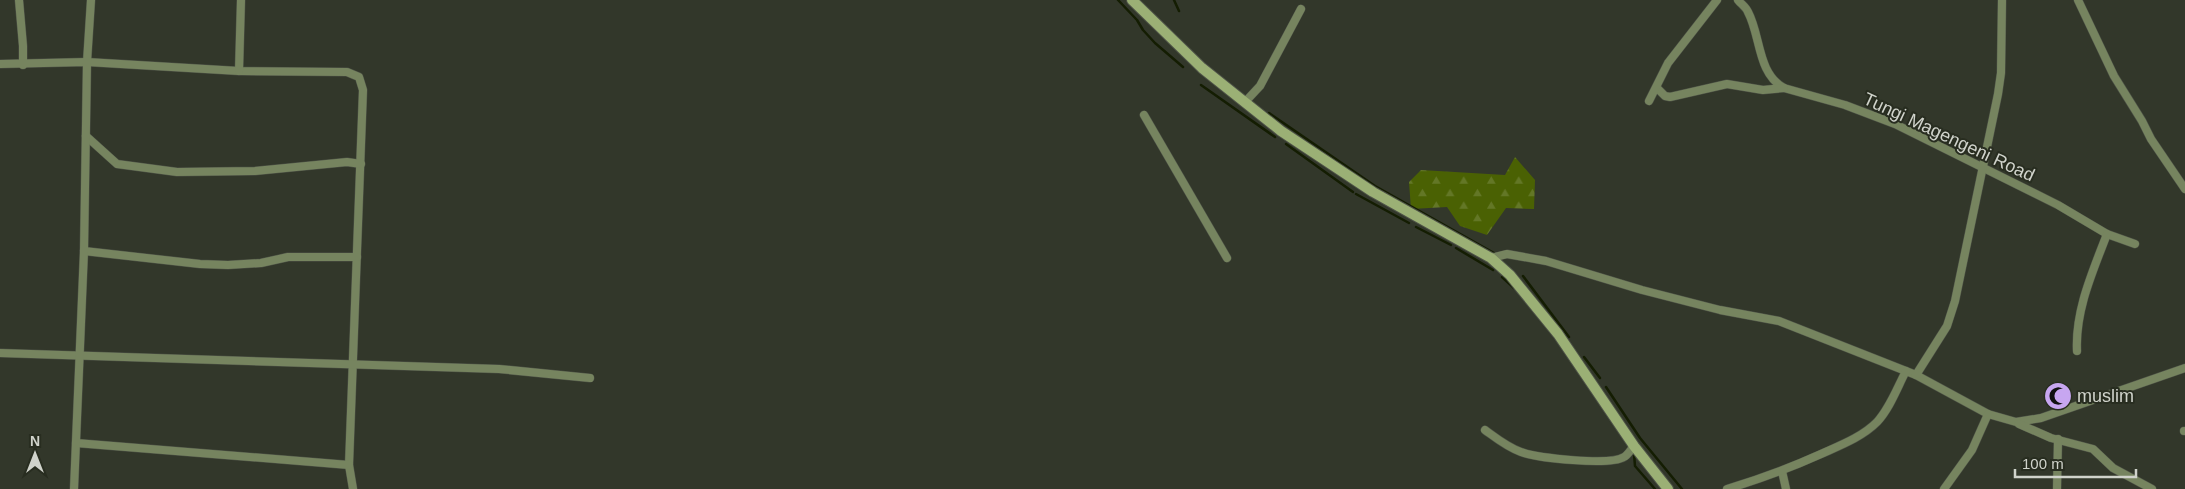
<svg xmlns="http://www.w3.org/2000/svg" width="2185" height="489" font-family="Helvetica,sans-serif">
	<style>
		.forest { fill: url(#forest-firs) }
		.lines { fill: none; stroke-linecap: round; stroke-linejoin: round }
		.stream { stroke: #141d02; stroke-width: 2.5 }
		.street-casing { stroke: #4e5347; stroke-width: 9 }
		.secondary-casing { stroke: #4e5347; stroke-width: 12 }
		.street { stroke: #76845f; stroke-width: 8 }
		.secondary { stroke: #9bb075; stroke-width: 10 }
		.labels { text-anchor: middle; dominant-baseline: central; stroke-width: 4; stroke-linejoin: round; paint-order: stroke }
		.street-label { font-size: 18px; fill: #d0d3cb; stroke: #282d20 }
		.poi-label { font-size: 18px; fill: #d0d3cb; stroke: #282d20; text-anchor: start }
	</style>
	<defs>
		<pattern id="forest-firs" width="22" height="20" patternUnits="userSpaceOnUse" patternTransform="scale(1.25)"><rect width="22" height="20" fill="#4a6103"/><path d="M5 1l3.5 6h-7zM16 11l3.5 6h-7z" fill="#637726"/></pattern>
	</defs>
	<rect width="100%" height="100%" fill="#32372a"/>
	<polygon class="forest" points="1515,157 1535,180 1534,209 1506,208 1487,235 1460,226 1447,207 1411,209 1409,182 1421,170 1505,175"/>
	<g class="lines">
		<g class="stream">
			<polyline points="1118,0 1137,20 1143,30 1155,43 1183,67"/>
			<polyline points="1174,0 1179,11"/>
			<polyline points="1201,85 1275,137"/>
			<polyline points="1269,113 1375,186 1494,253"/>
			<polyline points="1286,144 1353,192"/>
			<polyline points="1356,194 1409,223"/>
			<polyline points="1416,227 1451,245"/>
			<polyline points="1456,248 1493,270"/>
			<polyline points="1523,276 1569,337"/>
			<polyline points="1502,277 1514,288"/>
			<polyline points="1584,357 1600,378"/>
			<polyline points="1606,387 1640,438 1682,489"/>
			<polyline points="1634,454 1635,466 1655,489"/>
		</g>
		<g class="street-casing">
			<g id="street">
				<polyline points="19,0 23,46 23,65"/>
				<path d="M1738 0C1741 4 1746 7 1748 12 1761 36 1757 73 1784 88L1845 105 1895 124 2058 205 2107 234 2135 244"/>
				<polyline points="2078,0 2114,76 2142,121 2151,139 2185,189"/>
				<polyline points="0,64 87,62 239,71 347,72 359,77 363,90 349,465 353,489"/>
				<polyline points="239,71 241,0"/>
				<polyline points="1657,88 1665,96 1670,97 1727,84 1763,90 1784,88"/>
				<polyline points="1649,101 1668,63 1717,0"/>
				<polyline points="1245,102 1260,86 1301,9"/>
				<polyline points="1144,115 1227,258"/>
				<polyline points="86,136 117,164 177,172 255,171 347,162 361,164"/>
				<polyline points="84,251 200,264 228,265 261,263 288,257 357,257"/>
				<polyline points="1491,258 1507,254 1546,261 1642,290 1720,310 1779,321 1916,375 1988,414 2016,422 2041,418 2185,368"/>
				<path d="M2077 351C2075 310 2093 271 2107 234"/>
				<polyline points="0,353 499,369 590,378"/>
				<polyline points="1916,375 1947,326 1955,301 1998,94 2001,73 2002,0"/>
				<polyline points="2019,424 2051,438 2093,449 2113,468 2152,489"/>
				<path d="M1485 430C1496 438 1507 447 1521 452 1537 458 1610 466 1624 457 1628 455 1631 449 1634 446"/>
				<polyline points="2184,431 2185,431"/>
				<polyline points="76,443 349,465"/>
				<polyline points="1782,471 1786,489"/>
				<polyline points="74,489 84,251 87,62 91,0"/>
				<path d="M1727 489C1760 479 1790 468 1821 454 1841 445 1862 437 1877 422 1890 408 1897 388 1906 371"/>
				<polyline points="1944,489 1972,450 1988,414"/>
				<polyline points="2057,489 2058,439"/>
			</g>
		</g>
		<g class="secondary-casing">
			<polyline id="secondary" points="1132,0 1202,68 1281,131 1373,192 1491,258 1510,275 1558,334 1634,446 1668,489"/>
		</g>
		<use href="#street" class="street"/>
		<use href="#secondary" class="secondary"/>
	</g>
	<defs>
		<g id="mosque-disc" transform="scale(1.4375)"><circle r="9.5" fill="#c7a6f0" stroke="#282d20"/><path d="M3.5-4.9A6 6 0 1 0 3.5 4.9A5 5 0 1 1 3.5-4.9Z" fill="#111"/></g>
	</defs>
	<g fill-rule="evenodd">
		<use href="#mosque-disc" x="2058" y="396"/>
	</g>
	<g class="labels">
		<g class="street-label">
			<text transform="translate(1949 137) rotate(25)">Tungi Magengeni Road</text>
		</g>
		<g class="poi-label">
			<text x="2077" y="396">muslim</text>
		</g>
	</g>
	<g transform="translate(35 454)" stroke="#282d20" stroke-width="4" paint-order="stroke">
	<path d="M0-4L9 19L0 12L-9 19Z" fill="#d0d3cb"/>
	<text y="-8" font-size="14" font-weight="bold" text-anchor="middle" fill="#d0d3cb">N</text>
	</g>
	<path d="M2015 469v8h121v-8" fill="none" stroke="#d0d3cb" stroke-width="2.5"/>
	<text x="2022" y="469" font-size="15" fill="#d0d3cb" stroke="#282d20" stroke-width="4" paint-order="stroke">100 m</text>
</svg>
